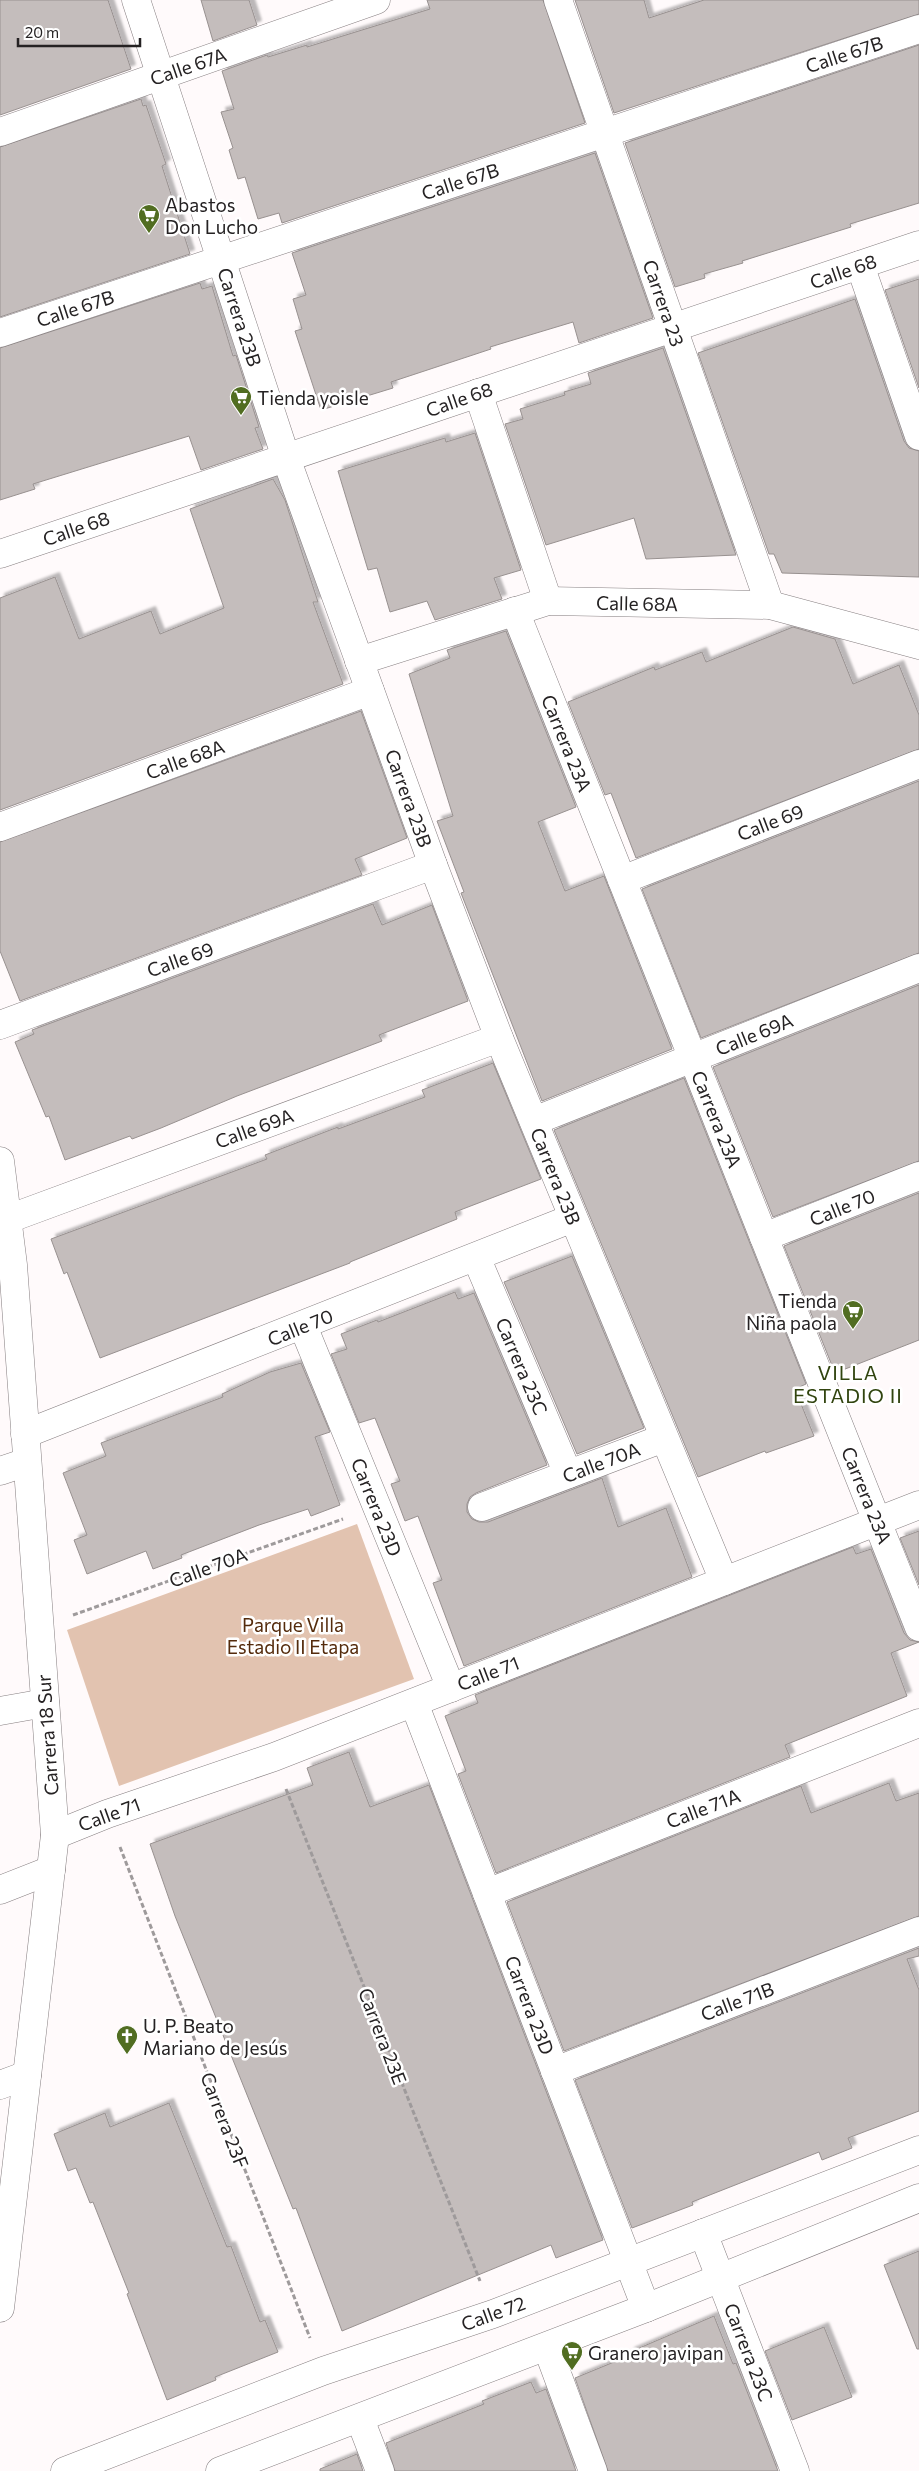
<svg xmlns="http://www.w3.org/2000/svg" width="919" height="2471" font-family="Commissioner,sans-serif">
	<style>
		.green { fill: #e2c3b0 }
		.building { fill: #c4bdbc; stroke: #989190; filter: url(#shadow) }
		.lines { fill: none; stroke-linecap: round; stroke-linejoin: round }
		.minor-casing { stroke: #867f81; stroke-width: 29 }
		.path { stroke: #9e9a9b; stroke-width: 3; stroke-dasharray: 5 2.5; stroke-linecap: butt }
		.minor { stroke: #fff; stroke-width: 28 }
		.labels { text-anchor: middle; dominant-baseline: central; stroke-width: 5; stroke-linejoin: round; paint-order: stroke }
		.street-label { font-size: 19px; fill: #252223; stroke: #fff }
		.poi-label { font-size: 19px; fill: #252223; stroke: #fff; text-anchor: start }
		.park-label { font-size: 19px; fill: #542b0c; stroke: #fff }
		.neighbourhood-label { font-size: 20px; letter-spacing: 1px; fill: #31440f; stroke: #fff }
	</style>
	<defs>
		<filter id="shadow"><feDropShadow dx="4.5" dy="-4.5" stdDeviation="1" flood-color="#0004"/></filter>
	</defs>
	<rect width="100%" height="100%" fill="#fffafb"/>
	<polygon class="green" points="357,1524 414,1679 119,1786 67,1630"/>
	<g class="building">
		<polygon points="0,0 108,0 131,69 0,115"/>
		<polygon points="201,0 249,0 257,25 213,41"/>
		<polygon points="427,0 543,0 585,123 282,223 279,213 258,219 245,177 238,179 229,150 233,148 221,112 234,109 222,71 267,55 268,57 307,45 307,47 430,9"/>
		<polygon points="575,0 644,0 649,18 704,0 919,0 919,14 614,113"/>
		<polygon points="919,45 919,203 850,224 851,227 742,261 743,263 704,274 705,278 675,287 625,143"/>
		<polygon points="141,99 143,106 146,105 166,164 162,166 190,254 0,317 0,147"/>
		<polygon points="595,153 653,318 579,343 573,322 490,347 491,349 391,382 393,388 321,410 295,331 302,329 293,299 306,295 292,253"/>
		<polygon points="919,279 919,388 885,290"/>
		<polygon points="200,283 202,289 212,286 233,356 236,355 259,427 255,428 263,449 201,470 189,436 33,484 35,489 0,500 0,348"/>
		<polygon points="855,299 904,441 909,448 919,451 919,577 782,573 774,554 769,554 698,353"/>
		<polygon points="663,348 736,555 646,559 634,518 546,545 505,424 523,419 520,409 565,395 564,392 591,384 588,373"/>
		<polygon points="475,433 521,570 494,578 502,599 435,620 427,601 390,612 377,568 368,570 338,471 445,438 446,442"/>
		<polygon points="273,479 285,500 318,602 313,602 343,684 0,810 0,598 55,577 79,639 151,611 160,634 224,608 190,509"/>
		<polygon points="793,627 835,639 853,684 899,665 919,715 919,749 636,858 611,793 605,795 568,702 654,667 655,670 702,652 706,662"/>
		<polygon points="506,631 576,807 538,822 565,891 604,876 672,1049 542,1101 461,893 464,892 437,821 453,816 409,674 450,658 447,650"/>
		<polygon points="361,711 407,838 355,859 362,875 20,1001 0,951 0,842"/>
		<polygon points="919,781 919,953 701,1038 642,889"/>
		<polygon points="373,904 382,925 432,905 468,1001 379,1035 382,1041 237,1096 161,1128 132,1139 130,1136 65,1160 49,1116 46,1117 15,1042 34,1034 32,1030"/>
		<polygon points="919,985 919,1161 773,1217 713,1067"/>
		<polygon points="493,1063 541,1179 455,1212 457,1219 350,1262 350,1263 100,1358 67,1272 64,1274 51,1239 267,1159 265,1155 338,1127 338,1129 425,1097 422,1090"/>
		<polygon points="684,1078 806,1384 795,1389 814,1436 766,1453 765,1451 698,1477 554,1130"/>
		<polygon points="919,1193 919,1340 835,1373 784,1246"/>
		<polygon points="572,1256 644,1428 577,1454 504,1282"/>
		<polygon points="455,1292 458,1299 474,1293 547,1465 476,1493 470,1497 467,1504 467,1512 472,1519 479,1522 488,1522 602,1478 618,1527 666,1508 692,1577 464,1666 433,1583 442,1580 418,1516 405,1521 391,1484 400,1481 375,1418 359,1423 331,1354 347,1349 341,1334 377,1320 378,1322"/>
		<polygon points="301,1363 330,1432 315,1437 340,1505 311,1516 308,1509 259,1525 181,1555 182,1558 153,1569 146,1551 87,1574 74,1540 87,1535 63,1473 106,1456 101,1443 223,1397 222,1394 270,1372"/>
		<polygon points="919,1531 919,1585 900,1538"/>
		<polygon points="853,1547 856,1554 871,1549 904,1633 910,1640 919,1642 891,1653 907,1696 785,1745 790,1757 496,1873 458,1774 466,1771 445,1716 478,1703 475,1695"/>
		<polygon points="349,1752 370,1807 429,1785 603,2240 556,2258 551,2245 342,2331 296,2208 293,2209 175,1916 150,1844 313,1785 307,1768"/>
		<polygon points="889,1783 896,1801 919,1793 919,1916 564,2051 507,1902 801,1786 811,1813"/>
		<polygon points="919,1948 919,1956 907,1959 919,1990 919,2111 848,2138 852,2148 822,2160 819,2152 692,2202 693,2205 632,2228 575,2080"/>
		<polygon points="169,2103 227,2247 231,2246 260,2322 265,2320 278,2352 215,2377 216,2380 167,2400 127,2294 129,2293 93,2202 90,2203 76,2168 68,2171 54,2134 105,2113 110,2127"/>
		<polygon points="919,2251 919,2349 917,2349 884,2265"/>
		<polygon points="714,2316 733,2364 736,2363 778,2471 608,2471 575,2378 631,2355 630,2352"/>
		<polygon points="824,2327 852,2397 792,2420 765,2351"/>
		<polygon points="531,2382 536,2393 546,2389 576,2471 395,2471 386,2443 484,2404 482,2401"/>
		<polygon points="357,2454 363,2471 320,2471 320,2469"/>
	</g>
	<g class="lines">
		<g class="minor-casing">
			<g id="minor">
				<polyline points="136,0 286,458 433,865 499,1038 724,1581"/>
				<polyline points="558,0 770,605"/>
				<polyline points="0,132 376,0"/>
				<polyline points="860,265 919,436"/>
				<polyline points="0,333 919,29"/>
				<polyline points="478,393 548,601"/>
				<polyline points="0,554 919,245"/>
				<polyline points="515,611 919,1627"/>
				<polyline points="359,661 548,601 770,605 919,645"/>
				<polyline points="0,827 370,691"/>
				<polyline points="622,880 919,764"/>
				<polyline points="0,1025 433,865"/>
				<polyline points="534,1121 919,968"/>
				<polyline points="0,1161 13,1265 55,1835 0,2308"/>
				<polyline points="8,1219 499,1038"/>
				<polyline points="764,1237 919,1176"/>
				<polyline points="476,1257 568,1474"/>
				<polyline points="303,1326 451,1688"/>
				<polyline points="25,1434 573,1218"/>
				<polyline points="0,1471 27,1462"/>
				<polyline points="482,1507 664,1438"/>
				<polyline points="414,1703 646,2308"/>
				<polyline points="0,1711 45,1703"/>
				<polyline points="55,1835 107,1814 274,1757 919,1505"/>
				<polyline points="0,1890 51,1870"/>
				<polyline points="487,1893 919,1723"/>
				<polyline points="555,2071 919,1931"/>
				<polyline points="0,2085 27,2075"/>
				<polyline points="703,2233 795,2471"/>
				<polyline points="547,2347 593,2471"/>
				<polyline points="360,2419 380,2471"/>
				<polyline points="65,2471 323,2371 493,2314 919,2150"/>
				<polyline points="220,2471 646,2308 919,2198"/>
			</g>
		</g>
		<g class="path">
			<polyline points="73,1615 343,1519"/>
			<polyline points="286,1789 480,2281"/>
			<polyline points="120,1847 310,2338"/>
		</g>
		<use href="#minor" class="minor"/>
	</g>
	<defs>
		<g id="supermarket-pin" transform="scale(1.125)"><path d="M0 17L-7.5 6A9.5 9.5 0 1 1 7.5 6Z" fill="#516d21" stroke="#fff"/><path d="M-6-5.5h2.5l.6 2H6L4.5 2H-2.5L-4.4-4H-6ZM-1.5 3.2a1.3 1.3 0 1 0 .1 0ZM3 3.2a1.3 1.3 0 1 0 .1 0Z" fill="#fff"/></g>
		<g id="church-pin" transform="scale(1.125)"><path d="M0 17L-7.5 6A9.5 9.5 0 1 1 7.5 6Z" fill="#516d21" stroke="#fff"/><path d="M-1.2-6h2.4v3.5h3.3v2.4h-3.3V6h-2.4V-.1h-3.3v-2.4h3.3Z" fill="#fff"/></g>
	</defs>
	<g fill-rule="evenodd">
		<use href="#supermarket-pin" x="149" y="215"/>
		<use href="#supermarket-pin" x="241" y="397"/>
		<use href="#supermarket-pin" x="853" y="1311"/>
		<use href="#church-pin" x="127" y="2036"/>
		<use href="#supermarket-pin" x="572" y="2352"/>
	</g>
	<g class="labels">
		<g class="street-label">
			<text transform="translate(844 54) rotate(-18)">Calle 67B</text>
			<text transform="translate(188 66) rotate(-19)">Calle 67A</text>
			<text transform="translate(460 181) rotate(-18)">Calle 67B</text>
			<text transform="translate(843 271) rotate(-19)">Calle 68</text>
			<text transform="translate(664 303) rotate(71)">Carrera 23</text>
			<text transform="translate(75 308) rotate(-18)">Calle 67B</text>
			<text transform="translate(240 317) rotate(72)">Carrera 23B</text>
			<text transform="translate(459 399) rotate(-19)">Calle 68</text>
			<text transform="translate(76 528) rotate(-19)">Calle 68</text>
			<text transform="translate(637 603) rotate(1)">Calle 68A</text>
			<text transform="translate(567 743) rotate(68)">Carrera 23A</text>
			<text transform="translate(185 759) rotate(-20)">Calle 68A</text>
			<text transform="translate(409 798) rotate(70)">Carrera 23B</text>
			<text transform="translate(770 822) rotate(-21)">Calle 69</text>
			<text transform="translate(180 959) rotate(-20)">Calle 69</text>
			<text transform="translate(754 1034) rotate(-22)">Calle 69A</text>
			<text transform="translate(717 1119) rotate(68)">Carrera 23A</text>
			<text transform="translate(254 1128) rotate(-20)">Calle 69A</text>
			<text transform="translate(556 1176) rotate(68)">Carrera 23B</text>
			<text transform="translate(842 1207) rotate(-22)">Calle 70</text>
			<text transform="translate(300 1327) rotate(-22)">Calle 70</text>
			<text transform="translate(522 1366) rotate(67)">Carrera 23C</text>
			<text transform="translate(601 1462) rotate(-21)">Calle 70A</text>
			<text transform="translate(867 1495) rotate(68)">Carrera 23A</text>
			<text transform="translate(377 1507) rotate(68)">Carrera 23D</text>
			<text transform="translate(208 1567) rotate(-20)">Calle 70A</text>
			<text transform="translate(488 1673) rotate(-21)">Calle 71</text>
			<text transform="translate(47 1735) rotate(-94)">Carrera 18 Sur</text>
			<text transform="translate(703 1808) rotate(-21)">Calle 71A</text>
			<text transform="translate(109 1814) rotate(-20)">Calle 71</text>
			<text transform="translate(737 2001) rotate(-21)">Calle 71B</text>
			<text transform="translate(530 2005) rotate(69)">Carrera 23D</text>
			<text transform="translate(383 2036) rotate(69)">Carrera 23E</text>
			<text transform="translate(225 2120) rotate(69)">Carrera 23F</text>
			<text transform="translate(493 2313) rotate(-20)">Calle 72</text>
			<text transform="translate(749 2352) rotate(69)">Carrera 23C</text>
		</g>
		<g class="poi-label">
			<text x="165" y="204">Abastos<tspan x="165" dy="22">Don Lucho</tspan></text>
			<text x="257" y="397">Tienda yoisle</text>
			<text x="837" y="1300" text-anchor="end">Tienda<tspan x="837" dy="22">Niña paola</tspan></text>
			<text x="143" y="2025">U. P. Beato<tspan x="143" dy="22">Mariano de Jesús</tspan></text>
			<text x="588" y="2352">Granero javipan</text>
		</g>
		<g class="park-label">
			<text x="293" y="1624">Parque Villa<tspan x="293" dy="22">Estadio II Etapa</tspan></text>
		</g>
		<g class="neighbourhood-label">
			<text x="848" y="1372">VILLA<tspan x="848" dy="23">ESTADIO II</tspan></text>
		</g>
	</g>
	<path d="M18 38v8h122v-8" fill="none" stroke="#252223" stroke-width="2.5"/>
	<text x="25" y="38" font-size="15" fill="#252223" stroke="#ffffff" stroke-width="4" paint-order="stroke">20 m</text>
</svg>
